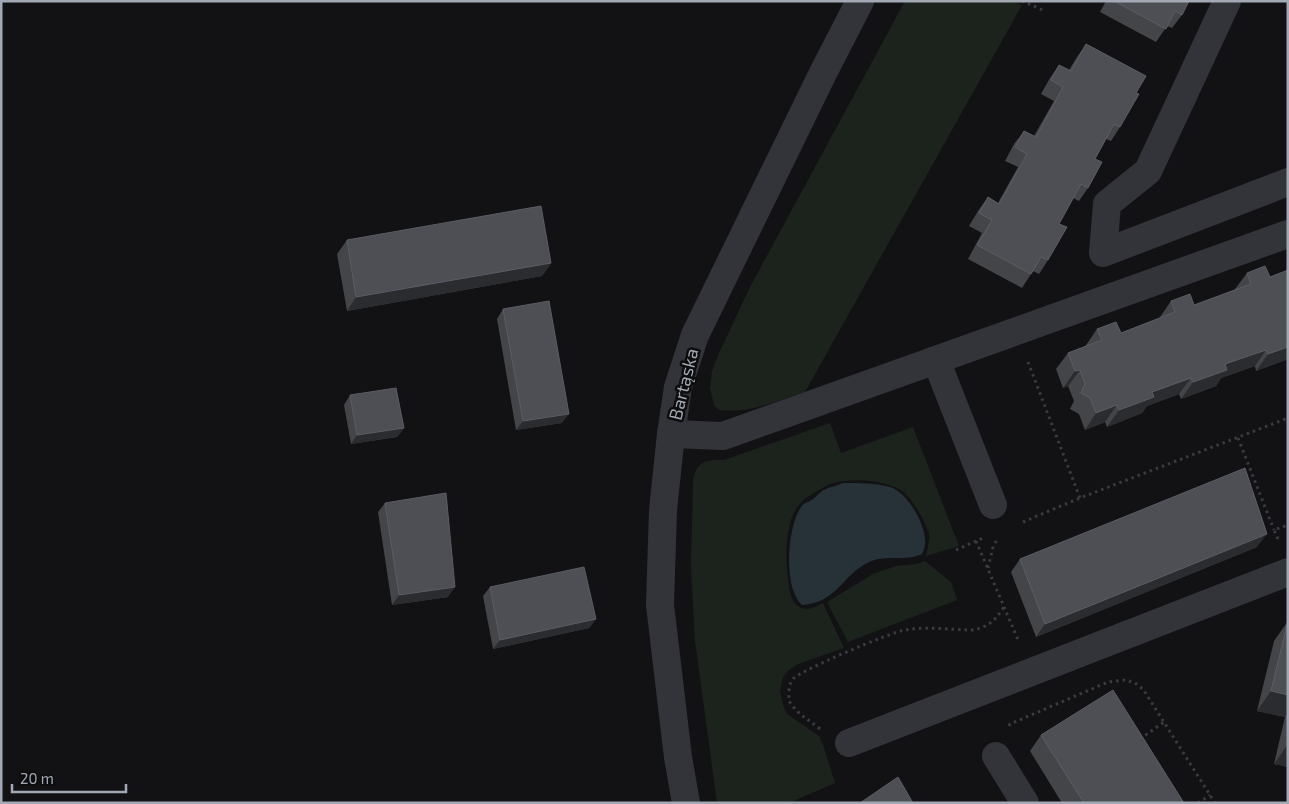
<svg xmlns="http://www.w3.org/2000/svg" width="1289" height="804" font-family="'Exo 2',sans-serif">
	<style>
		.green { fill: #1c231c }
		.water { fill: #273238 }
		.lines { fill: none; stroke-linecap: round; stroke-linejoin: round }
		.path { stroke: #393b40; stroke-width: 3; stroke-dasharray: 2.5 4; stroke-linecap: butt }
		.minor { stroke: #333439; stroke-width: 28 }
		.wall { fill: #434549 }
		.shaded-wall { fill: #2b2c2f }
		.building { fill: #4d4f55; stroke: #5b5d64 }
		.labels { text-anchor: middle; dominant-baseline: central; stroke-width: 5; stroke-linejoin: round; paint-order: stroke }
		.street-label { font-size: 18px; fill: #a2a9b5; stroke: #0d0d0e }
	</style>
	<rect width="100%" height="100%" fill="#121214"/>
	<g class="green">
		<path d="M905 1H1013L1022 5 805 392C778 401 748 414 719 410L714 405 710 388 712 371 719 353 750 287Z"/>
		<path d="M830 423 841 453 913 427 959 546 926 556C927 550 930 540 929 534 926 522 909 492 897 488 879 480 853 478 834 483 827 484 820 490 814 493 809 496 802 500 799 505 785 521 785 558 788 578 789 588 790 600 798 606 806 612 815 607 823 603L844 648 798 664 789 670 783 677 780 691 783 705 787 714 819 736 823 745 835 783 789 803H717L695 641 691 567 693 481C697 460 706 460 724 460Z"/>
		<polygon points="925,561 951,582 957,600 848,642 827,602 873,574 896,566 916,564"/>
	</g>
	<path class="water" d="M843 483C858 483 876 483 890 487 907 492 924 522 925 539 926 544 924 550 922 554 906 562 886 554 869 562 842 575 837 603 802 605 783 588 787 528 801 507 804 503 806 503 810 501 814 499 818 494 822 491 828 487 837 486 843 483Z"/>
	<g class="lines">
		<g class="path">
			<polyline points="1022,1 1045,11"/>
			<polyline points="1028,362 1080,498"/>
			<polyline points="1238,438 1274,530"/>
			<polyline points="1023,522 1080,498 1288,418"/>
			<polyline points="1278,539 1274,530 1288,525"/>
			<polyline points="976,541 1019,642"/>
			<polyline points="956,550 983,538"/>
			<polyline points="988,568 993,547 998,538"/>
			<polyline points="1009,726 1010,724 1108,682 1126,680 1135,683 1143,689 1215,803"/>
			<path d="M820 729C807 718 799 716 789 701 789 694 788 685 793 679 799 671 891 632 905 630 927 626 951 630 973 630 989 627 995 620 1004 607"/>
			<polyline points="1140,739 1164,722"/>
			<polyline points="1198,803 1210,795"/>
		</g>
		<g class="minor">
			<polyline points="1227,1 1148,171 1107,204 1103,253 1288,182"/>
			<polyline points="936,360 993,505"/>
			<polyline points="671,434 723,436 1288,234"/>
			<polyline points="849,743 1288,572"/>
			<polyline points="996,756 1025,803"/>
			<polyline points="686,803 678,757 660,605 663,510 671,434 678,387 695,335 823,73 860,1"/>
		</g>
	</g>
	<g class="wall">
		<polygon points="1106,1 1189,1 1182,15 1172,28 1167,26 1156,42 1100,12"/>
		<polygon points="1086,44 1136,93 1120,127 1111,141 1106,139 1095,159 1088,188 1079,201 1073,198 1059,224 1048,260 1039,274 1033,271 1022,288 968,259 982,233 969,226 978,211 988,197 998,203 1018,167 1005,161 1014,144 1024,131 1034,136 1054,101 1041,94 1050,78 1059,65 1069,70 1077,57"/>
		<polygon points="347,240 551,263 542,276 347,311 337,254"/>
		<polygon points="1247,273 1288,359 1256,371 1255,366 1221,378 1216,386 1181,399 1179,394 1147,406 1142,413 1107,427 1105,422 1085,430 1079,414 1070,409 1074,401 1068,386 1063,388 1056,369 1068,353 1086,346 1086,345 1097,329 1121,333 1160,318 1160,317 1171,301 1194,305 1235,290 1235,289"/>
		<polygon points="503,309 562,423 516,430 497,319"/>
		<polygon points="350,395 404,428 397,437 351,444 344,405"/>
		<polygon points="385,503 448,597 392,605 378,512"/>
		<polygon points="1257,547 1036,637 1011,572 1020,559"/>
		<polygon points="490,587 596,619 589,628 493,649 483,596"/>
		<polygon points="1288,621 1288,767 1274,764 1285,717 1257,711 1274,641"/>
		<polygon points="1041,735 1184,803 1062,803 1030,751"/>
	</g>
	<g class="shaded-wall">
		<polygon points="551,263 542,276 347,311 356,297"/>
		<polygon points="1288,347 1288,359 1256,371 1268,354"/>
		<polygon points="1266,350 1255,366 1221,378 1216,386 1181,399 1193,382 1225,364"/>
		<polygon points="1080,370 1068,386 1063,388 1075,371"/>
		<polygon points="1191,378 1179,394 1147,406 1142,413 1107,427 1119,410 1152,392"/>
		<polygon points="1117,405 1105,422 1085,430 1096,413"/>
		<polygon points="569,414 562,423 516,430 523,421"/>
		<polygon points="404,428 397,437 351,444 357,435"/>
		<polygon points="1267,534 1257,547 1036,637 1045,624"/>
		<polygon points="455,587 448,597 392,605 399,595"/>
		<polygon points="596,619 589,628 493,649 500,640"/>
		<polygon points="1271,691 1288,695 1288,713 1285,717 1257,711"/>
		<polygon points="1288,744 1288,767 1274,764"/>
	</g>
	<g class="building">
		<polygon points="1114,1 1189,1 1182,15 1175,11 1166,29"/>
		<polygon points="1086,44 1146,76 1136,93 1139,94 1120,127 1114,124 1095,159 1102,162 1088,188 1081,184 1059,224 1067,227 1048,260 1041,257 1031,274 977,245 992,220 979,213 988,197 999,204 1027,154 1015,147 1024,131 1036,137 1063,87 1051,80 1059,65 1071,71"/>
		<polygon points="541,206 551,263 356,297 347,240"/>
		<polygon points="1265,266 1270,277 1288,270 1288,347 1268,354 1266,350 1225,364 1227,370 1193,382 1191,378 1152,392 1154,397 1119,410 1117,405 1096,413 1090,398 1081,393 1085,384 1080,370 1075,371 1068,353 1102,340 1097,329 1116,322 1121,333 1175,312 1171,301 1190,294 1194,305 1251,284 1247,273"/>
		<polygon points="549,301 569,414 523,421 503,309"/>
		<polygon points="396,388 404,428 357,435 350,395"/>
		<polygon points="1245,468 1267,534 1045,624 1020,559"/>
		<polygon points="446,493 455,587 399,595 385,503"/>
		<polygon points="584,567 596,619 500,640 490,587"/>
		<polygon points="1288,621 1288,695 1271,691"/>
		<polygon points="1113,690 1184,803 1084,803 1041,735"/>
		<polygon points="898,777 913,803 860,803"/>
	</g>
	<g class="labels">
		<g class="street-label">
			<text transform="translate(683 384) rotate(-76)">Bartąska</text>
		</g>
	</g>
	<rect width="1289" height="804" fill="none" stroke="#a2a9b5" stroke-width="5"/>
	<path d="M12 784v8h114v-8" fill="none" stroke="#a2a9b5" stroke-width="2.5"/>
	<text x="20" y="784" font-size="15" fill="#a2a9b5" stroke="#0d0d0e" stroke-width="4" paint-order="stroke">20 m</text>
</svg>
